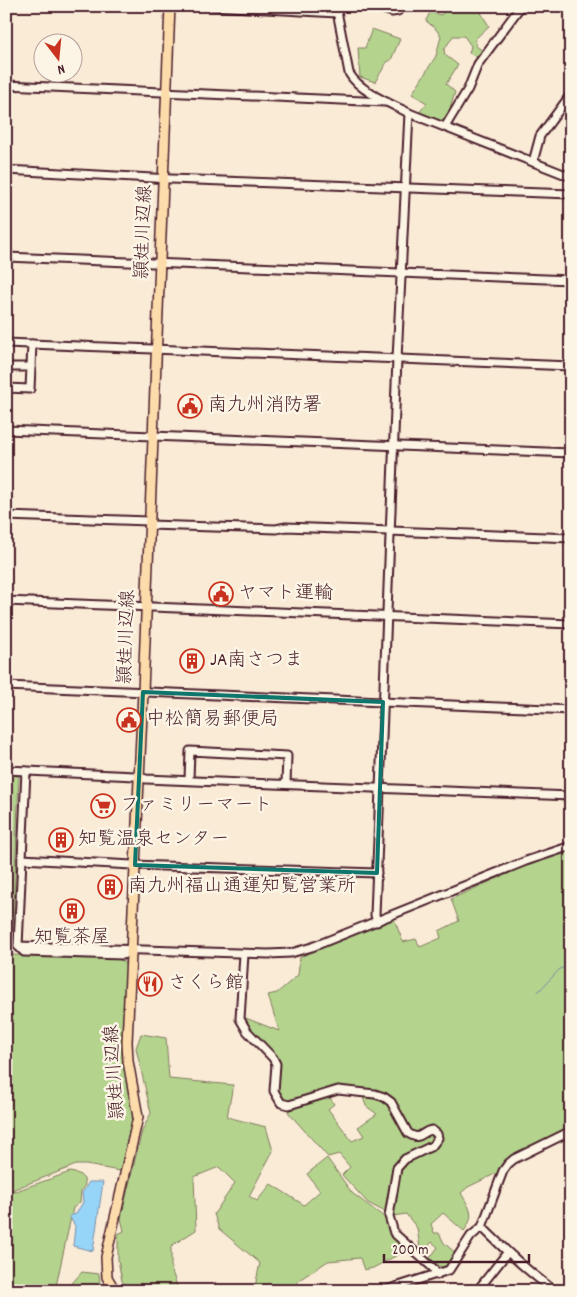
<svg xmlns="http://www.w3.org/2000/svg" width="577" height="1297" font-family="Dekko,'Klee One',sans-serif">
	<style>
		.green { fill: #b4d48e; stroke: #7f7a5c }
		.water { fill: #97d5f8; stroke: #788ca6 }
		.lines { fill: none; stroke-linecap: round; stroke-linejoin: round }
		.stream { stroke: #788ca6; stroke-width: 1 }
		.minor-casing { stroke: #4a1f2b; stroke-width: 11 }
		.major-casing { stroke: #4a1f2b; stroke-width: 12 }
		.minor { stroke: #fcf5e5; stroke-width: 7 }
		.major { stroke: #fddcac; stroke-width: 9 }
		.marked { fill: none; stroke: #0f766e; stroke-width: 4; stroke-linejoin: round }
		.labels { text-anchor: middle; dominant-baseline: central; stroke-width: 5; stroke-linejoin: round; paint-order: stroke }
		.street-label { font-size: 19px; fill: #4a1f2b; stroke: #fcf5e5 }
		.poi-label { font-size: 19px; fill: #4a1f2b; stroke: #fcf5e5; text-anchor: start }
	</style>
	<rect width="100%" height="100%" fill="#faebd7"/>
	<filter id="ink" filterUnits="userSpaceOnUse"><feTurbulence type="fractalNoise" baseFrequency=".02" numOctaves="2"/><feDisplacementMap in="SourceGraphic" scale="10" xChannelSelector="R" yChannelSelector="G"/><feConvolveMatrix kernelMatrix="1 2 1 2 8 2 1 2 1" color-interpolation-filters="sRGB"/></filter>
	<g filter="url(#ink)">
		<g class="green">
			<polygon points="447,6 459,8 461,6 477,6 489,26 475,39 476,46 483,51 479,58 469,53 471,46 464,36 453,36 444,50 445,55 458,65 446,84 455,92 449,112 443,124 418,114 427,103 412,94 436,56 441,36 435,28 426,21 430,12 441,15"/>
			<polygon points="372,29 400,39 391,60 387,62 375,82 360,77 358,48 365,48"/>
			<polygon points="6,775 19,776 12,955 117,958 124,962 126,966 122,1053 133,1115 120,1171 86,1165 76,1165 12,1190 16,1191 70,1172 79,1174 84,1179 85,1185 81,1191 80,1202 73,1208 56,1286 66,1290 82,1272 99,1274 101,1291 93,1289 88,1291 6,1291"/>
			<path d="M571 851V1128L511 1157 499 1172 468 1187 461 1193C470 1209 476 1215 464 1231L443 1213 431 1224 434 1233H439L444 1243 458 1255 448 1267H441L430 1258 438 1247 432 1242 423 1252 420 1248 417 1228 406 1214 393 1216 368 1203 342 1175 350 1167 339 1154 328 1157 288 1112 289 1108 329 1096 334 1104 328 1109 352 1141 364 1136 358 1127 377 1114 366 1106 361 1091 334 1088 295 1101 287 1102C285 1099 281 1095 280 1092 275 1083 281 1069 276 1057 269 1041 246 1034 243 1017L279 1031 268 995 277 993 298 975 300 957 394 919 403 942 416 939 420 947 441 938 439 931 459 921 451 899 538 860Z"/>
			<path d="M141 1034 166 1038 169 1079 233 1085 227 1117 266 1127 273 1151 249 1196 257 1201 271 1184 304 1205 320 1191 307 1174 327 1158 352 1193 388 1220 409 1249 373 1268 364 1270 360 1258 328 1261 299 1280 293 1291H254L260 1263 219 1229 214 1214 235 1183 219 1167 194 1177 196 1230 171 1246V1269L179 1291C162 1291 147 1289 131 1290L122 1281 118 1260V1234L124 1231 121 1218 142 1131 151 1113 136 1048Z"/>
		</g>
		<polygon class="water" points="89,1182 103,1182 93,1251 73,1246 75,1226 69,1216 76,1214 83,1202 82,1193"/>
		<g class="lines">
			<polyline class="stream" points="538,992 560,969 571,964"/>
			<g class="minor-casing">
				<g id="minor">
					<polyline points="212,6 337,13"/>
					<path d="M336 6 349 73C359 91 391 104 409 113L571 177"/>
					<polyline points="374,6 392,12 398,11 400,6"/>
					<polyline points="6,85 385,102"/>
					<polyline points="445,127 468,89 478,64 521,6"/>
					<polyline points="533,162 540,136 571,94"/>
					<polyline points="6,170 171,179 571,194"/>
					<polyline points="6,257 571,280"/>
					<polyline points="6,343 571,366"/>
					<polyline points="6,367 31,367"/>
					<polyline points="6,388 30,389 32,344"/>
					<polyline points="6,430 571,453"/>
					<polyline points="6,516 149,521"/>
					<polyline points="149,525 276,529 286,527 571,538"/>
					<polyline points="6,601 571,624"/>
					<polyline points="6,686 571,710"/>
					<polyline points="6,770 135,776 146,779 571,796"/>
					<polyline points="26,771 18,946 24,952 123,955 131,949"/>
					<polyline points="189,780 190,751 287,756 286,784"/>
					<polyline points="22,859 132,865 377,873"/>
					<polyline points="377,922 375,915 397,359 409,113"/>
					<polyline points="18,946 268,954 291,953 312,947 526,861 571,846"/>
					<path d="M244 954 240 1019 247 1031 273 1058 276 1064 274 1091 281 1103 289 1105 338 1090 375 1094 384 1097 391 1102 408 1133C421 1142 421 1131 432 1130L437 1134 438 1138 432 1146 405 1159 397 1168 389 1216 394 1233 433 1268 437 1275"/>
					<path d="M482 1227C505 1250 528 1272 555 1291"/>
					<polyline points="383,1291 449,1270 471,1236 482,1227 503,1171 508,1164 514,1159 571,1131"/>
					<polyline points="477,1291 507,1253"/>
				</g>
			</g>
			<g class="major-casing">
				<polyline id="major" points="115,1291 107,1277 106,1257 138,1117 128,1061 127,1042 143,692 170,6"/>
			</g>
			<use href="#minor" class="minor"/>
			<use href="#major" class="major"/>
		</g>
	</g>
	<path class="marked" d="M143 692 383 702 377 873 135 865Z"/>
	<defs>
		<g id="civic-ring" transform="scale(1.25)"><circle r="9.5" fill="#fcf5e5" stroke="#c8321e" stroke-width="1.5"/><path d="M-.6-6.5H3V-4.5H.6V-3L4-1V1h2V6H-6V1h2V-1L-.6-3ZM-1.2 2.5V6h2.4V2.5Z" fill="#c8321e"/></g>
		<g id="building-ring" transform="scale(1.25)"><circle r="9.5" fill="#fcf5e5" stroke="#c8321e" stroke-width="1.5"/><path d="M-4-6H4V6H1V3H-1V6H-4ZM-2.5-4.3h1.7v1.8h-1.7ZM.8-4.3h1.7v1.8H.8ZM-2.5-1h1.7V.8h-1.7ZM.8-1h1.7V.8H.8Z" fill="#c8321e"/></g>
		<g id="supermarket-ring" transform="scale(1.25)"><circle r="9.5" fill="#fcf5e5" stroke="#c8321e" stroke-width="1.5"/><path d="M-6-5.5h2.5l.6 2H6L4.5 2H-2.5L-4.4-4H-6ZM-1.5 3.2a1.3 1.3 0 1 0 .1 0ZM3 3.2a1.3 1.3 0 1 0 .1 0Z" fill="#c8321e"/></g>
		<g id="restaurant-ring" transform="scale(1.25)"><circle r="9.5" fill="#fcf5e5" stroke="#c8321e" stroke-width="1.5"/><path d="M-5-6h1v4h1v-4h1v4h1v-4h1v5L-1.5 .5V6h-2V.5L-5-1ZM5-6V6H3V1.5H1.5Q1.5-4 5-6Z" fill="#c8321e"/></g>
	</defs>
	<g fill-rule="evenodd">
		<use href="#civic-ring" x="190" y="406"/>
		<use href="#civic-ring" x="221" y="594"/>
		<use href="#building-ring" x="192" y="661"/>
		<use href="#civic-ring" x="129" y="720"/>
		<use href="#supermarket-ring" x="103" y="806"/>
		<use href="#building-ring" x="61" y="840"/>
		<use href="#building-ring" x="110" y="887"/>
		<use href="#building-ring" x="72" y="911"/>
		<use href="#restaurant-ring" x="150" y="984"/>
	</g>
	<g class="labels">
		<g class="street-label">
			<text transform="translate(145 232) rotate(-88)">頴娃川辺線</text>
			<text transform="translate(128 637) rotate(-88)">頴娃川辺線</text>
			<text transform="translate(116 1072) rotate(-94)">頴娃川辺線</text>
		</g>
		<g class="poi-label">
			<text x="208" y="406">南九州消防署</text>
			<text x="238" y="594">ヤマト運輸</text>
			<text x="210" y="661">JA南さつま</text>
			<text x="146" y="720">中松簡易郵便局</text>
			<text x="120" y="806">ファミリーマート</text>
			<text x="78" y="840">知覧温泉センター</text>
			<text x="128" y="887">南九州福山通運知覧営業所</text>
			<text x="72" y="938" text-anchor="middle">知覧茶屋</text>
			<text x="168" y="984">さくら館</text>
		</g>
	</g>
	<rect width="577" height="1297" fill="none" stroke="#fcf5e5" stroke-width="25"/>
	<rect x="12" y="12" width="552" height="1272" fill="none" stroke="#4a1f2b" stroke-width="2" filter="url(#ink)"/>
	<g transform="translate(58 58) rotate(164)"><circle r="24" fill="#fcf5e5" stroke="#b59f9b"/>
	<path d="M0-4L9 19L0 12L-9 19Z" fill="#c8321e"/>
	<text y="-8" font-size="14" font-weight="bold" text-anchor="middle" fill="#4a1f2b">N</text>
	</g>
	<path d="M384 1254v8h145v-8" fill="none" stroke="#4a1f2b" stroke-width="2.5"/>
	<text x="392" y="1254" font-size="15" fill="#4a1f2b" stroke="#fcf5e5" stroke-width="4" paint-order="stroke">200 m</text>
</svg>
